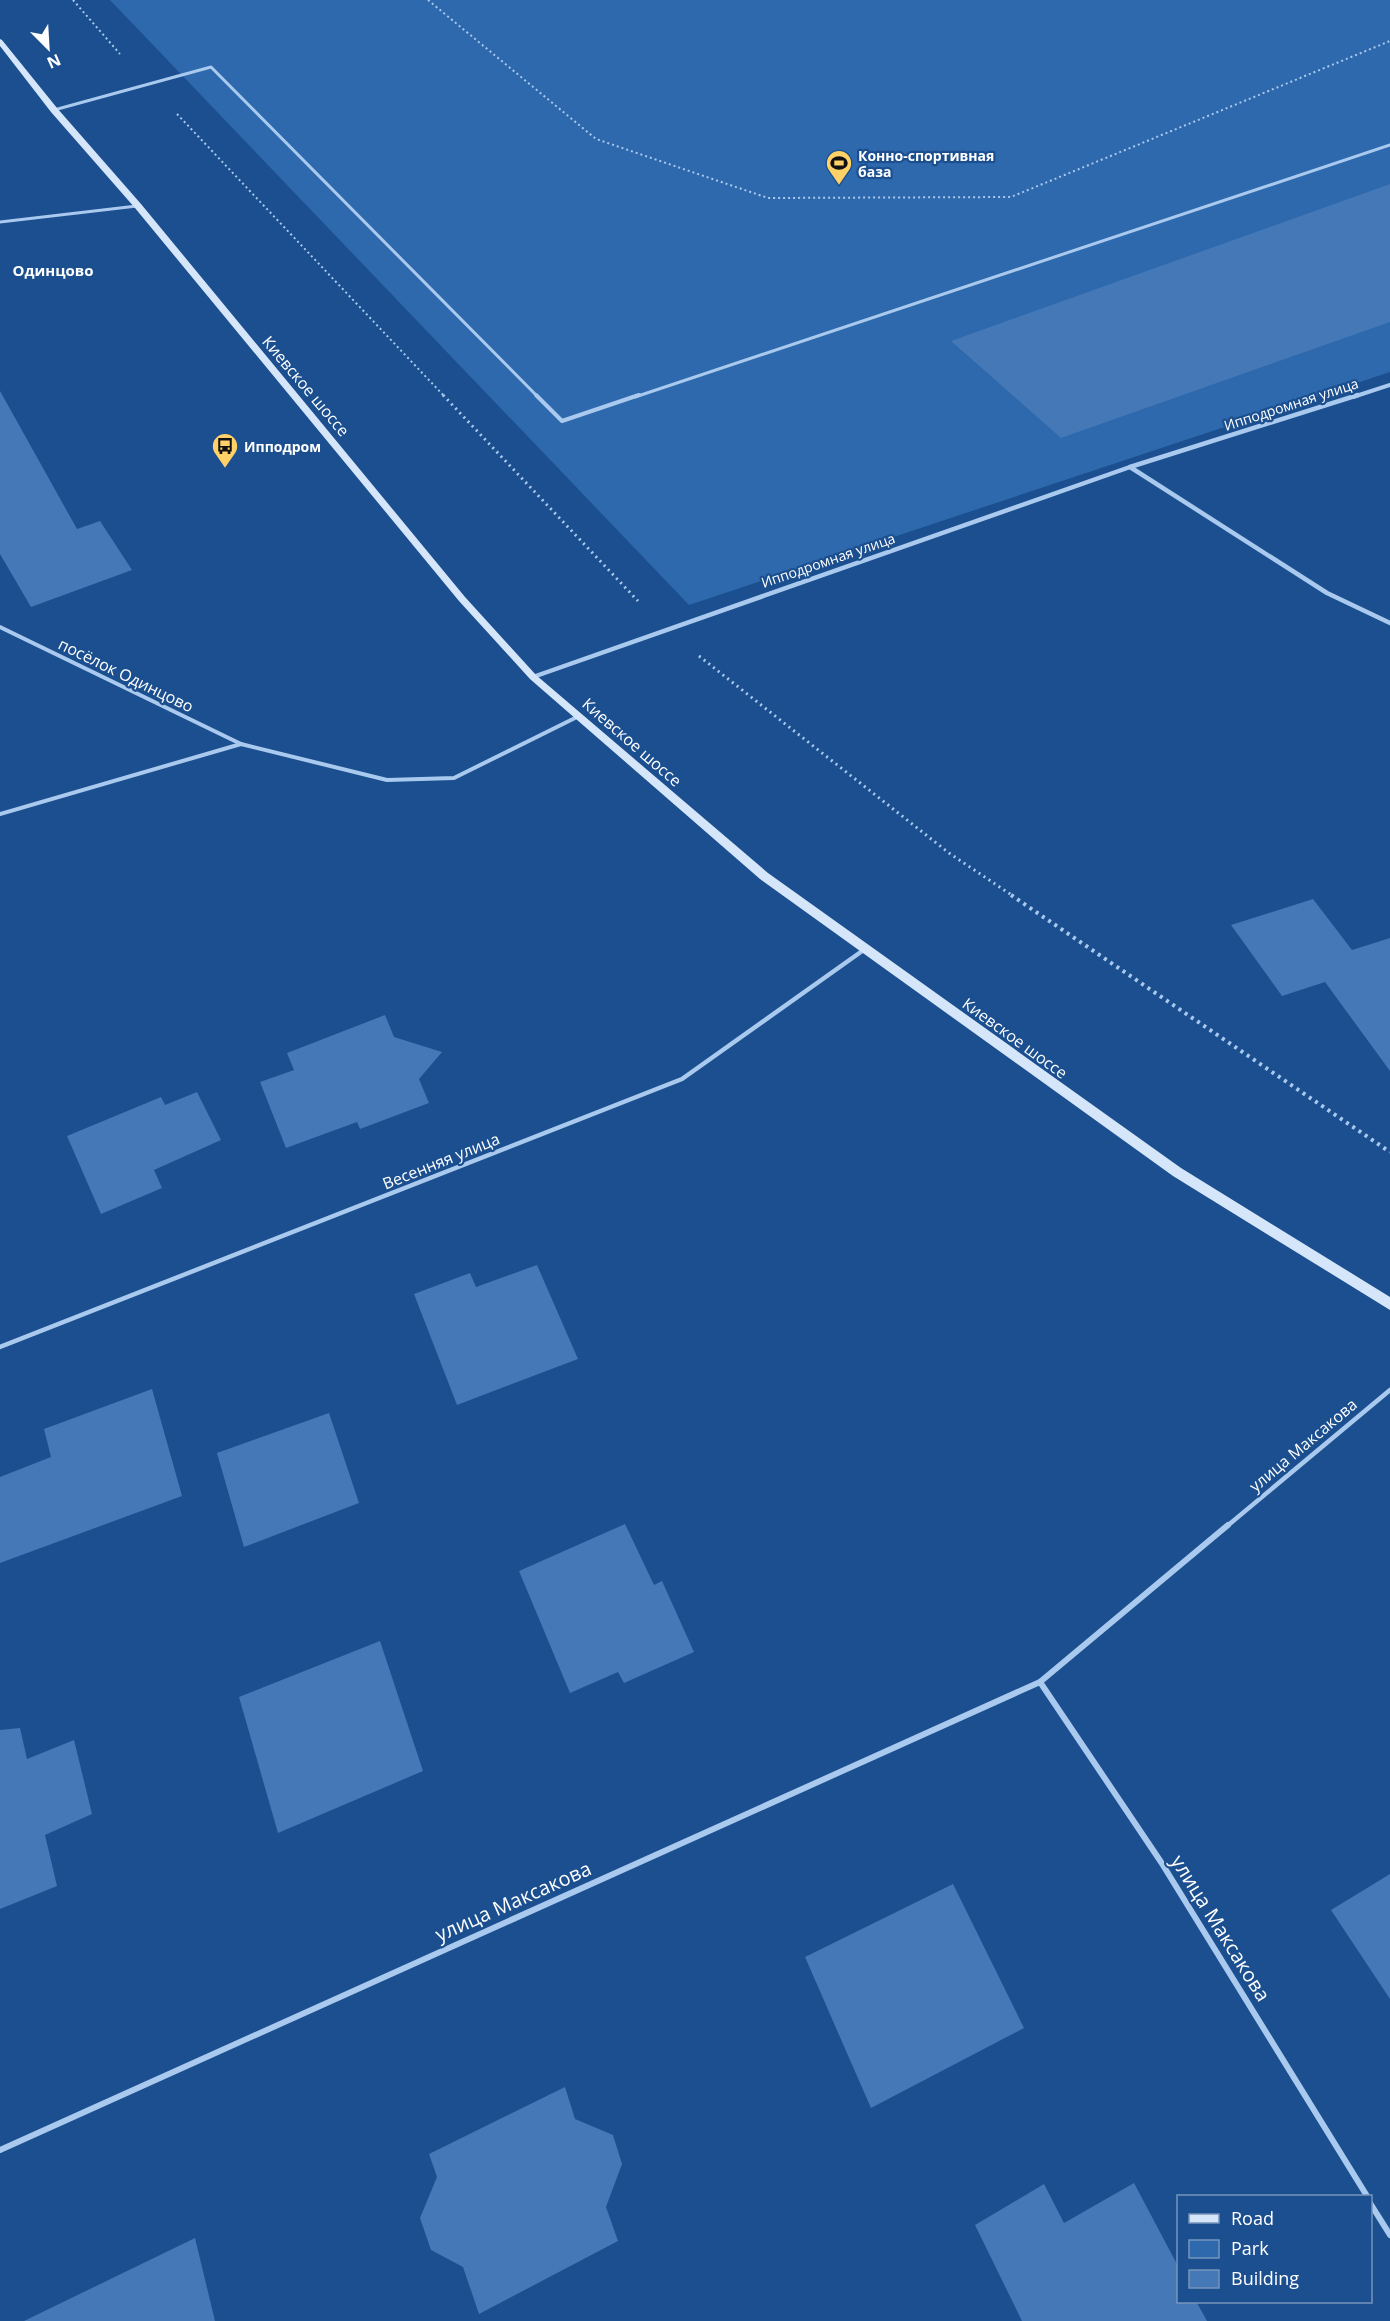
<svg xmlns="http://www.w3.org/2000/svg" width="1390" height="2321" font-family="'Open Sans',sans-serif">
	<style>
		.green { fill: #2e69ad }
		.building { fill: #4478b7 }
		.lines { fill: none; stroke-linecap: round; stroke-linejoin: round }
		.path-far2 { stroke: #a9c9ee; stroke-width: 2; stroke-dasharray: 2 3; stroke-linecap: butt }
		.path-far1 { stroke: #a9c9ee; stroke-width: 3; stroke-dasharray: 2 4; stroke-linecap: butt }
		.path { stroke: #a9c9ee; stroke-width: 4; stroke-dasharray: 3 4.5; stroke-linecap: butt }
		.lane-far3 { stroke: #a9c9ee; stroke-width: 3 }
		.lane-far2 { stroke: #a9c9ee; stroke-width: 4 }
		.lane-far1 { stroke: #a9c9ee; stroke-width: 4.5 }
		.lane { stroke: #a9c9ee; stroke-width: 6 }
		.street-far1 { stroke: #a9c9ee; stroke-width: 4 }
		.street { stroke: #a9c9ee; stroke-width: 4.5 }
		.secondary { fill: #d6e6fa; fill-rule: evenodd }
		.labels { text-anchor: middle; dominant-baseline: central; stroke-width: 4.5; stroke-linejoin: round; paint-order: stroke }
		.far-poi-label { font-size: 14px; font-weight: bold; fill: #fff; stroke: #1b4f8f; text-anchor: start }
		.far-street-label { font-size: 14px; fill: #fff; stroke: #1b4f8f }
		.far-neighbourhood-label { font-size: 15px; font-weight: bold; fill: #fff; stroke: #1b4f8f }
		.street-label { font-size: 16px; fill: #fff; stroke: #1b4f8f }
		.near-street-label { font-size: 20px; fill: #fff; stroke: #1b4f8f }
	</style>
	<rect width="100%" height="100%" fill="#1b4f8f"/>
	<polygon class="green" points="110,0 1390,0 1390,372 689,605"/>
	<g class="building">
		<polygon points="1390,184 1390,322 1061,438 951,341"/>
		<polygon points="0,391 77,529 100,521 132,570 31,607 0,554"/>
		<polygon points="1313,899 1352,950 1390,938 1390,1071 1325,982 1282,996 1231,925"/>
		<polygon points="385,1015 394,1037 442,1052 419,1079 429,1103 360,1129 357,1122 286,1148 260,1082 294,1070 287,1053"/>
		<polygon points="197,1092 221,1140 154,1170 162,1188 101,1214 67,1136 161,1097 165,1105"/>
		<polygon points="537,1265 578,1359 457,1405 414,1294 470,1273 476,1287"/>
		<polygon points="152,1389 182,1496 0,1563 0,1477 51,1457 44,1429"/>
		<polygon points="329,1413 359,1503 244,1547 217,1453"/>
		<polygon points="625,1524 654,1585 662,1581 694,1652 624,1683 618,1672 570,1693 519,1571"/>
		<polygon points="380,1641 423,1771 278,1833 239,1697"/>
		<polygon points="20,1728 27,1759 74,1740 92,1814 45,1835 57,1886 0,1909 0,1730"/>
		<polygon points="1390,1874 1390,1999 1331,1910"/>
		<polygon points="953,1884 1024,2028 871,2108 805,1957"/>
		<polygon points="565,2087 575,2119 613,2135 622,2164 606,2207 618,2241 479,2314 463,2267 431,2250 420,2218 437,2177 429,2154"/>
		<polygon points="1134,2183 1179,2268 1179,2301 1196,2301 1207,2321 1022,2321 975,2225 1044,2184 1064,2223"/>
		<polygon points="195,2238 215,2321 24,2321"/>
	</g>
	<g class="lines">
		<g class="path-far2">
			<polyline points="73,0 120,54"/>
			<polyline points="428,0 596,139 768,198 1011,197 1390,41"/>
			<polyline points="177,114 445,397"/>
		</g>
		<g class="path-far1">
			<polyline points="443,395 638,601"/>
			<polyline points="699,656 949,853 1013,896"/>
		</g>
		<polyline class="path" points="1011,895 1390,1152"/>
		<g class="lane-far3">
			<polyline points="54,110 211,67 538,397"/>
			<polyline points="0,222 137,206"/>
			<polyline points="635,397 1390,145"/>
		</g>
		<g class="lane-far2">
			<polyline points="536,395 562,421 639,395"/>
			<polyline points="0,627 241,744"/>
			<polyline points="0,814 241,744 387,780 454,778 579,716"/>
		</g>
		<g class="lane-far1">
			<polyline points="0,1347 682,1079 865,949"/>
			<polyline points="1226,1527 1390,1390"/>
		</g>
		<g class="lane">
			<polyline points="1040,1682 1161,1862 1367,2196"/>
			<polyline points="0,2150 1040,1682 1228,1525"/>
			<polyline points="1370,2203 1390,2235"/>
		</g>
		<polyline class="street-far1" points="1353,397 1390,385"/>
		<g class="street">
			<polyline points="1130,467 1327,593 1390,623"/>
			<polyline points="533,677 1130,467 1358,395"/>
		</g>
		<polygon class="secondary" points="0,39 2,40 57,108 141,204 465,597 536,675 768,873 1181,1168 1390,1297 1390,1310 1173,1176 760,879 530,679 459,601 135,208 51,112 0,46"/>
	</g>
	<defs>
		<g id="stadium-pin" transform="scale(1.35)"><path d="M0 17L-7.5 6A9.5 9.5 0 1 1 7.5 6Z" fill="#ffd166" stroke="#1b4f8f"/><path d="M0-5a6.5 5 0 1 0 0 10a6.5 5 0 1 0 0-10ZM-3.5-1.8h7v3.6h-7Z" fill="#111"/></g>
		<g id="bus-pin" transform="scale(1.35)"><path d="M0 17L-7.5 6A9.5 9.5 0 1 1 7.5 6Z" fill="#ffd166" stroke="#1b4f8f"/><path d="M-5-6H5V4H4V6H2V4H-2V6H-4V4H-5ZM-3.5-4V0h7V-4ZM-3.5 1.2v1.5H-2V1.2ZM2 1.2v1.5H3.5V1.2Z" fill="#111"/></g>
	</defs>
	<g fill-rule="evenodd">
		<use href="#stadium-pin" x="839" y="163"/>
		<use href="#bus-pin" x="225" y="446"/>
	</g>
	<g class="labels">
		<g class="far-poi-label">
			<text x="858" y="155">Конно-спортивная<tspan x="858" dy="16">база</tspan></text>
			<text x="244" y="446">Ипподром</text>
		</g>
		<g class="far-street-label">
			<text transform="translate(1291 404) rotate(-18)">Ипподромная улица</text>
			<text transform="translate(828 560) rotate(-19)">Ипподромная улица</text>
		</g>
		<g class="far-neighbourhood-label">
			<text x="53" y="270">Одинцово</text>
		</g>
		<g class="street-label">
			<text transform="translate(306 386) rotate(50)">Киевское шоссе</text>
			<text transform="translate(126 675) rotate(26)">посёлок Одинцово</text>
			<text transform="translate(632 742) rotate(41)">Киевское шоссе</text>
			<text transform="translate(1015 1038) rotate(36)">Киевское шоссе</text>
			<text transform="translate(441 1161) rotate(-22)">Весенняя улица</text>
			<text transform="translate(1303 1445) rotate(-40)">улица Максакова</text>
		</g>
		<g class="near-street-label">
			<text transform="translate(513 1901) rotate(-24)">улица Максакова</text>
			<text transform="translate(1221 1928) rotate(58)">улица Максакова</text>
		</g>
	</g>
	<rect x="1177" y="2195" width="195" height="108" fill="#1b4f8f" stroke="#7695bc" stroke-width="1.5"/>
	<rect x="1189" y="2214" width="30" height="9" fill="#d6e6fa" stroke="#7695bc" stroke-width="1.5"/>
	<text x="1231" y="2225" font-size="18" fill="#ffffff">Road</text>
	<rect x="1189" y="2240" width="30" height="18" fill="#2e69ad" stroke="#7695bc" stroke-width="1.5"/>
	<text x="1231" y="2255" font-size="18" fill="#ffffff">Park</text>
	<rect x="1189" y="2270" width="30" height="18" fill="#4478b7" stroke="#7695bc" stroke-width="1.5"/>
	<text x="1231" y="2285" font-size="18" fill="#ffffff">Building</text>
	<g transform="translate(48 48) rotate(156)" stroke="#1b4f8f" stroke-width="4.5" paint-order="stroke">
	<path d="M0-4.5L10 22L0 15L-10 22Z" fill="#ffffff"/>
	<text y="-9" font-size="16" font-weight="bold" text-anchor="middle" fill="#ffffff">N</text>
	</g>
</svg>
